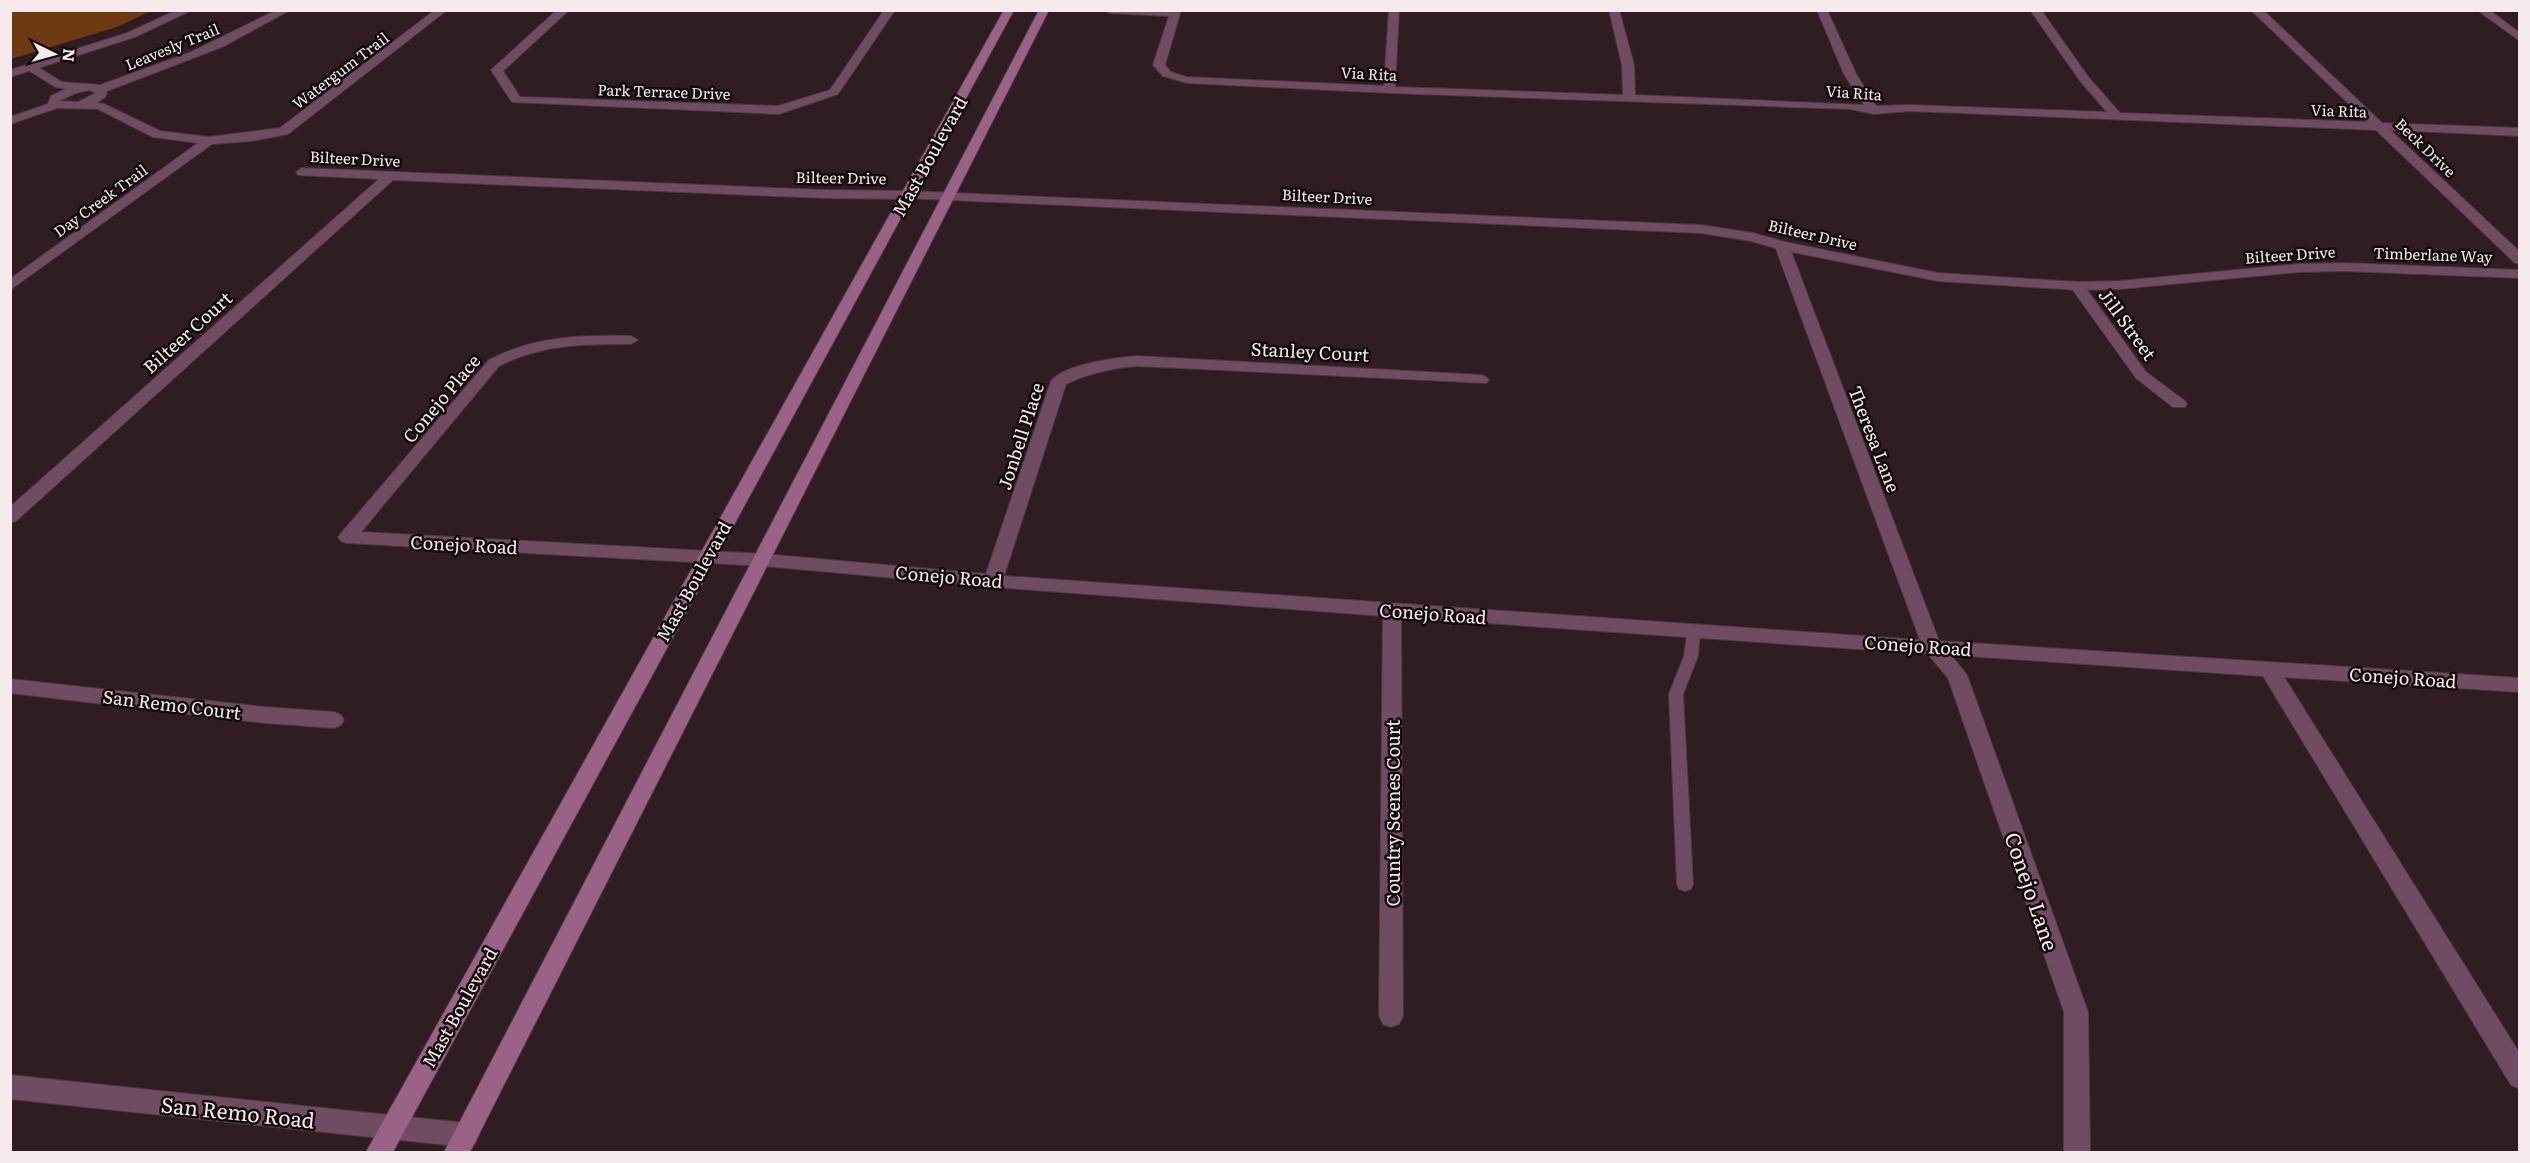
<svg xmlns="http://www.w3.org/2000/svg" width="2530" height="1163" font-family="Literata,serif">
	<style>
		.green { fill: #6e3a14 }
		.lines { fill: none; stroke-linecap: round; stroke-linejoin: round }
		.service-casing { stroke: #4b3a3d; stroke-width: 2 }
		.minor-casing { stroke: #4b3a3d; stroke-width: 2 }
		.tertiary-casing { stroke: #4b3a3d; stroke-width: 2 }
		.secondary-casing { stroke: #4b3a3d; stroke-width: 2 }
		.service { fill: #6f4c62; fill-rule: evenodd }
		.minor { fill: #6f4c62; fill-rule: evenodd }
		.tertiary { fill: #6f4c62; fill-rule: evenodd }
		.secondary { fill: #9a6286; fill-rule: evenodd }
		.labels { text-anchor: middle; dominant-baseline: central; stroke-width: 5; stroke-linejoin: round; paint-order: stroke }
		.far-street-label { font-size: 15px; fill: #f7eaec; stroke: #120a0b }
		.street-label { font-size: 18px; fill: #f7eaec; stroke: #120a0b }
		.near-street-label { font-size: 21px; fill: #f7eaec; stroke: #120a0b }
	</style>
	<rect width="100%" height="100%" fill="#2f1d21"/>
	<polygon class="green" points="11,10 151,10 151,11 117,27 11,59"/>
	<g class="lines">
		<g class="service-casing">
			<polygon id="service" points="1693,627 1698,628 1700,632 1698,656 1683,694 1693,884 1691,889 1685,891 1679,889 1677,884 1669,694 1684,656 1688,628"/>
		</g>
		<g class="minor-casing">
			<g id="minor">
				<path d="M277 10H290L222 47 107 91 106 96 97 103 104 104 160 131 209 137 280 128 435 10H447L288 134 252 141 212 144 10 290V279L198 143 153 137 98 109 57 108 10 124V117L48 104 51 96 66 89 55 87 28 70V66H36L62 82 100 85 191 52ZM89 90 96 93 78 102 59 101 76 93Z"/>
				<polygon points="557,10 569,10 503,71 520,97 778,106 830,90 884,10 895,10 838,94 779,114 512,102 491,70"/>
				<polygon points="1104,10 1181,10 1165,65 1171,72 1187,77 1384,86 1389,10 1399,10 1395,87 1623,95 1622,65 1609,10 1619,10 1634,65 1635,95 1864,105 1844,74 1817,10 1827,10 1856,74 1876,106 1910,105 2107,112 2081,82 2030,10 2041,10 2089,78 2120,113 2368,122 2251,10 2263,10 2382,123 2520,128 2520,136 2390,130 2520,252 2520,264 2515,263 2376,130 1910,111 1873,114 1851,109 1389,93 1187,83 1163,76 1153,65 1169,16 1109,13"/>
				<polygon points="2477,10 2489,10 2520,33 2520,41"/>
				<polygon points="302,168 824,190 907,191 913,195 907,199 824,198 393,180 16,521 10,523 10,507 379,179 298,175 296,172"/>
				<path d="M1782 242 1789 246 1939 641 2520 678V692L2284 677 2520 1054V1089L2511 1085 2263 676 1951 655 1967 675 2088 1012 2090 1152H2064V1012L1948 678 1928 654 1401 617 1403 1016 1399 1024 1391 1027 1383 1024 1379 1016 1383 616 993 587 764 566 347 543 341 541 338 537 489 360C534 336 581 335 631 336L638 340 631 344C584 344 542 344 499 366L361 532 764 554 986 574 1051 381C1065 364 1115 358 1137 356L1481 375 1486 377 1489 380 1486 383 1137 366C1112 368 1089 373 1066 384L1004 576 1920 640 1775 246Z"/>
				<polygon points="2077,282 2082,283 2146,372 2185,401 2187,404 2185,407 2173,407 2136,378 2070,286"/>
				<polygon points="10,679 265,707 334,712 341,715 344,720 341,725 334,728 265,723 10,693"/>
				<polygon points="10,1075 466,1123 475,1126 479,1135 475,1144 466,1147 10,1099"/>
			</g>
		</g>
		<g class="tertiary-casing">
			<g id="tertiary">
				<polygon points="177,10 192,10 135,37 10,77 10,70 127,33"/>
				<polygon points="907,191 1701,225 1753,233 1785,242 1938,273 2077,282 2120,281 2299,264 2344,263 2520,270 2520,278 2344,271 2299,272 2120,289 2077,290 1938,281 1782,250 1751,241 1701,233 902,198 901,195"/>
			</g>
		</g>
		<g class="secondary-casing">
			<g id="secondary">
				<polygon points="1004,10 1014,10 393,1152 366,1152"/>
				<polygon points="1039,10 1049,10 470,1152 444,1152"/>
			</g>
		</g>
		<use href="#service" class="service"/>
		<use href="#minor" class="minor"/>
		<use href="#tertiary" class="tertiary"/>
		<use href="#secondary" class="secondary"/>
	</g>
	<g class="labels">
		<g class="far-street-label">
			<text transform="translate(172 46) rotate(-22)">Leavesly Trail</text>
			<text transform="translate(340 70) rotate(-37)">Watergum Trail</text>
			<text transform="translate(1369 73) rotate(3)">Via Rita</text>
			<text transform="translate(664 91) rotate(2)">Park Terrace Drive</text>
			<text transform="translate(1854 92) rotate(4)">Via Rita</text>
			<text transform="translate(2339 110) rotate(2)">Via Rita</text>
			<text transform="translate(2426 147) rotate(44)">Beck Drive</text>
			<text transform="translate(355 158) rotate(3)">Bilteer Drive</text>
			<text transform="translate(841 177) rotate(1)">Bilteer Drive</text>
			<text transform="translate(1327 196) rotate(3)">Bilteer Drive</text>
			<text transform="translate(100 200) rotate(-36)">Day Creek Trail</text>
			<text transform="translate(1813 234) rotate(13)">Bilteer Drive</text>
			<text transform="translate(2290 254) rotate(-4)">Bilteer Drive</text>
			<text transform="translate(2433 254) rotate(2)">Timberlane Way</text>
		</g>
		<g class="street-label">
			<text transform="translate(929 156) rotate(-61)">Mast Boulevard</text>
			<text transform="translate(2128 324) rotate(54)">Jill Street</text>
			<text transform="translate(187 332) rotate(-42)">Bilteer Court</text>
			<text transform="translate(1310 351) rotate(3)">Stanley Court</text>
			<text transform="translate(441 398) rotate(-50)">Conejo Place</text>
			<text transform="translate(1020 436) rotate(-72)">Jonbell Place</text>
			<text transform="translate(1875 439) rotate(69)">Theresa Lane</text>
			<text transform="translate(464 544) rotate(3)">Conejo Road</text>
			<text transform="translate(949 576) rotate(5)">Conejo Road</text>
			<text transform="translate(693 581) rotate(-61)">Mast Boulevard</text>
			<text transform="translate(1433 613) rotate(4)">Conejo Road</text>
			<text transform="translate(1918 645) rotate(4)">Conejo Road</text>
			<text transform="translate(2403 677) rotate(4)">Conejo Road</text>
			<text transform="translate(172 704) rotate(7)">San Remo Court</text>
			<text transform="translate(1392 813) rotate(-90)">Country Scenes Court</text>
			<text transform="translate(459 1007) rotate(-61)">Mast Boulevard</text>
		</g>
		<g class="near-street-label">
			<text transform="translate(2033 891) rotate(71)">Conejo Lane</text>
			<text transform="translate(238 1111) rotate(6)">San Remo Road</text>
		</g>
	</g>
	<rect width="2530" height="1163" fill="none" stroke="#f7eaec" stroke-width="24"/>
	<g transform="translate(54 54) rotate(95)" stroke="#120a0b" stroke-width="4.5" paint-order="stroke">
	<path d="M0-4.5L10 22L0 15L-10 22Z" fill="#f7eaec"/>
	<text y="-9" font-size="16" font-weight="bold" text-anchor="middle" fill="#f7eaec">N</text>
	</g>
</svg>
